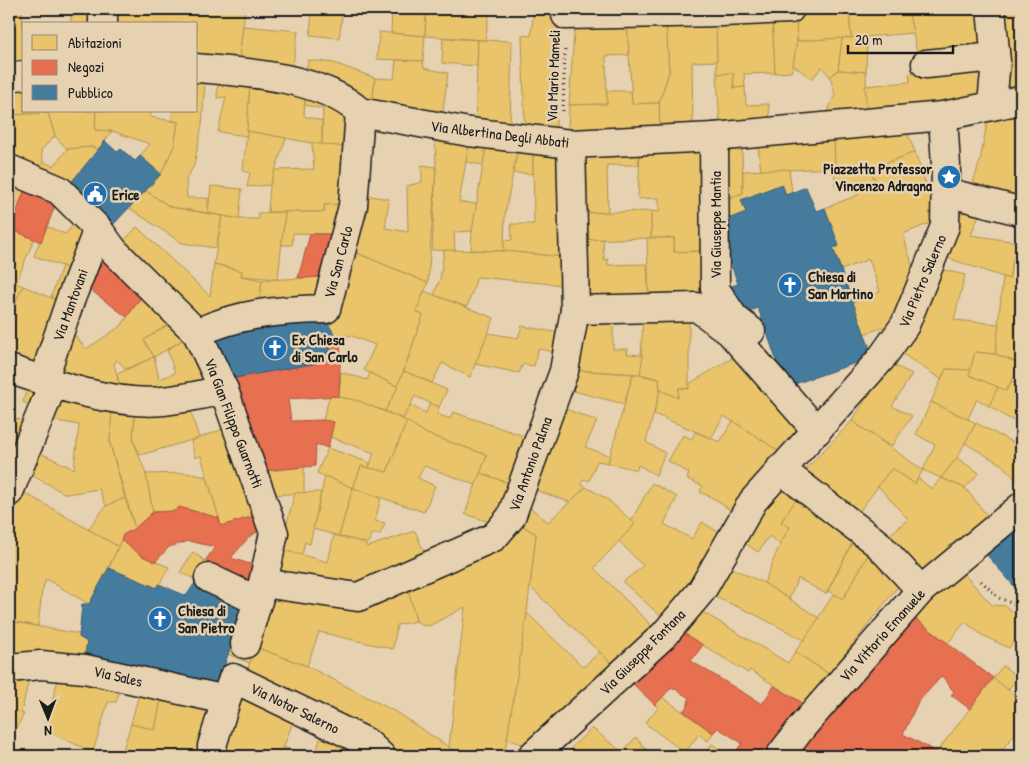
<svg xmlns="http://www.w3.org/2000/svg" width="1030" height="765" font-family="'Patrick Hand',sans-serif">
	<style>
		.homes { fill: #e9c46a; stroke: #ac9253 }
		.shops { fill: #e76f51; stroke: #aa5641 }
		.public { fill: #457b9d; stroke: #395e76 }
		.lines { fill: none; stroke-linecap: round; stroke-linejoin: round }
		.street-casing { stroke: #1c1c1c; stroke-width: 31 }
		.path { stroke: #1c1c1c; stroke-width: 3; stroke-dasharray: 1 4; stroke-linecap: butt }
		.street { stroke: #e6d1b0; stroke-width: 28 }
		.labels { text-anchor: middle; dominant-baseline: central; stroke-width: 5; stroke-linejoin: round; paint-order: stroke }
		.street-label { font-size: 15px; fill: #1c1c1c; stroke: #e6d1b0 }
		.poi-label { font-size: 15px; font-weight: bold; fill: #1c1c1c; stroke: #e6d1b0; text-anchor: start }
	</style>
	<rect width="100%" height="100%" fill="#e6d1b0"/>
	<filter id="ink" filterUnits="userSpaceOnUse"><feTurbulence type="fractalNoise" baseFrequency=".02" numOctaves="2"/><feDisplacementMap in="SourceGraphic" scale="10" xChannelSelector="R" yChannelSelector="G"/><feConvolveMatrix kernelMatrix="1 2 1 2 8 2 1 2 1" color-interpolation-filters="sRGB"/></filter>
	<g filter="url(#ink)">
		<g class="homes">
			<polygon points="9,9 22,9 24,71 9,72"/>
			<polygon points="71,9 97,9 96,24 71,24"/>
			<polygon points="110,9 245,9 239,60 196,59 196,24 109,24"/>
			<polygon points="343,9 339,38 310,35 312,9"/>
			<polygon points="392,9 426,9 425,36 391,33"/>
			<polygon points="426,9 490,9 485,40 425,36"/>
			<polygon points="534,9 558,9 556,132 525,131 522,35 531,36"/>
			<polygon points="934,9 977,9 987,46 918,57 908,10"/>
			<polygon points="997,9 1021,9 1021,89 1003,91"/>
			<polygon points="908,10 913,33 851,38 849,13"/>
			<polygon points="849,13 851,38 797,41 796,16"/>
			<polygon points="796,16 797,47 793,65 791,72 775,73 772,17"/>
			<polygon points="772,17 775,73 744,74 745,87 734,88 733,73 717,74 716,19"/>
			<polygon points="716,19 717,61 692,62 693,128 660,129 659,103 669,72 666,20"/>
			<polygon points="575,20 627,20 629,55 606,56 607,104 569,105"/>
			<polygon points="627,20 666,20 669,72 659,103 632,104"/>
			<polygon points="243,26 298,31 292,71 239,60"/>
			<polygon points="379,32 425,36 423,61 377,59"/>
			<polygon points="867,37 866,72 838,70 842,38"/>
			<polygon points="443,38 478,40 477,66 442,63"/>
			<polygon points="842,38 838,70 830,77 822,67 812,79 793,65 797,41"/>
			<polygon points="478,40 512,41 510,126 475,124"/>
			<polygon points="308,60 334,63 375,78 372,107 305,76"/>
			<polygon points="396,60 423,61 424,68 448,73 442,117 372,107 375,78 394,79"/>
			<polygon points="838,70 866,72 867,114 826,116 835,94 830,77"/>
			<polygon points="980,70 979,98 867,114 865,86 910,82 909,74"/>
			<polygon points="733,73 734,88 745,87 746,105 769,104 770,124 720,127 717,74"/>
			<polygon points="196,81 205,81 202,125 194,165 186,180 187,198 208,198 208,213 170,207 146,191 161,174 174,146 178,122 171,120 173,111 196,111"/>
			<polygon points="250,81 247,136 218,132 226,97 217,98 218,82"/>
			<polygon points="250,81 305,97 304,116 322,121 322,145 247,131"/>
			<polygon points="24,86 24,111 96,111 95,130 112,131 98,150 92,147 67,149 55,136 48,113 12,115 9,88"/>
			<polygon points="607,91 631,91 632,104 659,103 660,129 568,132 569,105 607,104"/>
			<polygon points="305,97 346,107 345,147 322,145 323,109 305,105"/>
			<polygon points="96,111 151,111 150,117 178,122 174,146 161,174 140,156 150,144 112,131 95,130"/>
			<polygon points="1019,111 1016,164 1021,164 1019,202 970,192 980,161 988,117"/>
			<polygon points="1019,111 1021,111 1021,138 1018,138"/>
			<polygon points="48,113 55,136 41,150 43,162 39,170 9,158 9,120 13,120 12,115"/>
			<polygon points="247,131 286,138 270,185 247,187 250,173 243,171"/>
			<polygon points="907,132 915,152 871,169 876,183 855,190 852,190 852,184 835,185 834,139"/>
			<polygon points="435,137 469,144 459,202 478,204 472,231 454,232 455,251 432,250 436,167"/>
			<polygon points="834,139 835,168 761,171 758,147"/>
			<polygon points="312,143 345,147 344,204 324,205 325,212 268,212 270,185 275,170 314,169"/>
			<polygon points="469,144 486,147 483,165 466,162"/>
			<polygon points="92,147 98,150 65,190 39,170 43,162 54,166 67,149"/>
			<polygon points="486,147 517,153 505,214 504,251 471,250 472,231"/>
			<polygon points="702,147 702,251 674,252 674,238 651,238 651,211 659,212 659,198 638,199 640,152"/>
			<polygon points="742,149 743,193 723,200 721,150"/>
			<polygon points="640,152 638,165 607,165 608,212 580,213 578,154"/>
			<polygon points="915,152 934,207 935,221 903,234 915,275 898,322 864,334 853,302 880,292 869,259 841,270 833,248 839,246 825,208 858,195 855,190 876,183 871,169"/>
			<polygon points="517,153 533,154 533,174 513,173"/>
			<polygon points="533,154 562,156 563,257 504,251 504,241 512,240 511,224 534,224"/>
			<polygon points="422,165 436,167 428,283 352,251 364,195 389,199 385,228 408,232 407,186 422,182"/>
			<polygon points="789,169 792,193 786,195 782,184 741,200 746,212 723,221 723,200 743,193 743,171"/>
			<polygon points="9,177 26,187 19,204 9,200"/>
			<polygon points="211,186 242,189 239,219 208,213"/>
			<polygon points="146,191 170,207 222,216 216,248 182,243 129,208"/>
			<polygon points="344,204 338,234 293,233 292,245 281,245 285,212 325,212 324,205"/>
			<polygon points="964,207 980,212 971,235 1017,242 1009,279 942,256"/>
			<polygon points="651,211 651,238 581,240 580,213"/>
			<polygon points="285,212 278,279 241,276 242,271 214,264 222,216 239,219 259,219 258,213"/>
			<polygon points="78,220 89,231 73,270 34,256 46,226 65,234"/>
			<polygon points="137,227 210,296 214,264 242,271 241,276 262,280 259,307 204,324 120,245"/>
			<polygon points="10,229 34,239 16,283 9,280"/>
			<polygon points="647,238 674,238 674,252 702,251 701,298 649,301"/>
			<polygon points="603,239 604,260 608,259 608,265 647,264 649,301 583,303 581,240"/>
			<polygon points="1017,242 1021,243 1021,364 995,354 1003,277 1009,279"/>
			<polygon points="444,250 504,251 563,257 564,285 477,277 467,307 434,295 440,279"/>
			<polygon points="352,251 428,283 416,312 423,315 398,387 364,370 375,345 352,336 335,335 326,321"/>
			<polygon points="62,266 73,270 61,302 51,297"/>
			<polygon points="936,268 965,275 954,320 999,324 995,354 975,352 971,370 946,369 941,379 898,351"/>
			<polygon points="326,277 320,304 259,307 262,280"/>
			<polygon points="9,280 23,286 9,318"/>
			<polygon points="23,286 61,302 42,370 9,358 9,316"/>
			<polygon points="424,291 494,318 470,377 442,363 432,383 404,371 423,315 416,312"/>
			<polygon points="144,293 174,321 144,340 154,357 126,369 117,360 114,364 121,392 53,370 68,327 86,349 121,326"/>
			<polygon points="689,319 689,389 679,388 678,398 660,390 659,379 640,374 643,320"/>
			<polygon points="174,321 189,336 154,357 144,340"/>
			<polygon points="579,323 613,323 613,349 628,349 627,354 643,355 640,374 572,370"/>
			<polygon points="522,326 559,333 556,352 538,349 534,366 523,364 519,373 475,364 488,333 518,338"/>
			<polygon points="189,336 209,387 121,392 117,374 154,357 159,379 175,373 167,350"/>
			<polygon points="975,352 995,354 1021,364 1006,391 969,375"/>
			<polygon points="739,354 775,399 772,402 802,432 783,454 724,416 711,438 654,414 660,390 678,398 679,388 689,389 689,384"/>
			<polygon points="889,363 912,374 892,406 912,416 891,447 852,421"/>
			<polygon points="946,369 971,370 969,375 998,387 989,406 977,399 968,419 931,402"/>
			<polygon points="572,370 633,374 624,404 566,389"/>
			<polygon points="404,371 447,390 439,407 415,396 403,419 385,411"/>
			<polygon points="341,372 367,380 370,373 398,387 385,411 339,396"/>
			<polygon points="633,374 659,379 660,390 646,442 665,453 656,475 638,465 637,470 608,463"/>
			<polygon points="1013,381 1021,386 1021,426 989,406 998,387 1006,391"/>
			<polygon points="28,386 42,390 36,407 23,402"/>
			<polygon points="59,392 112,407 110,444 125,498 106,506 99,489 66,494 24,471 34,450 74,469 79,425 47,419"/>
			<polygon points="330,395 359,401 407,421 387,472 369,468 374,453 330,437 334,422 323,420"/>
			<polygon points="931,402 976,423 957,458 941,478 923,470 935,445 916,434"/>
			<polygon points="188,403 199,438 140,455 133,440 135,407"/>
			<polygon points="430,403 439,407 437,414 450,419 453,412 527,437 511,484 480,473 487,455 427,434 403,419 410,405 426,413"/>
			<polygon points="112,407 135,407 133,440 146,474 153,512 135,528 110,444"/>
			<polygon points="560,407 597,421 585,447 610,456 608,463 597,461 589,481 584,479 581,484 586,487 570,502 529,488"/>
			<polygon points="9,417 29,422 9,459"/>
			<polygon points="407,421 427,434 487,455 476,485 424,466 418,478 435,486 424,512 353,488 361,466 387,472"/>
			<polygon points="733,421 783,454 738,516 715,499 700,492 703,486 687,479 689,473 668,461 683,435 692,439 695,432 720,442"/>
			<polygon points="852,421 923,470 915,484 892,468 855,517 800,475"/>
			<polygon points="976,423 1016,444 1021,437 1021,485 1002,465 965,443"/>
			<polygon points="226,428 254,516 221,526 201,456 195,458 191,441"/>
			<polygon points="328,448 370,463 369,468 361,466 353,488 317,473"/>
			<polygon points="957,458 979,473 965,488 941,478"/>
			<polygon points="304,467 304,493 272,495 263,471"/>
			<polygon points="892,468 915,484 918,478 932,489 941,478 965,488 991,520 920,578 884,540 908,519 878,486"/>
			<polygon points="187,473 207,477 219,518 179,507 175,511 153,512 146,474"/>
			<polygon points="480,473 511,484 495,524 465,514"/>
			<polygon points="325,476 353,488 339,536 313,529"/>
			<polygon points="781,478 801,492 781,522 790,527 780,544 769,536 758,552 737,538"/>
			<polygon points="652,483 677,497 664,524 692,539 702,522 725,536 664,619 623,582 643,566 619,541 635,524 631,521"/>
			<polygon points="586,487 607,499 635,524 594,568 654,628 614,666 530,587 536,534 516,522 524,503 548,522"/>
			<polygon points="353,488 381,498 375,521 385,523 380,534 371,534 369,542 365,543 339,536"/>
			<polygon points="18,489 119,547 89,604 46,579 42,591 38,626 9,621 9,514"/>
			<polygon points="321,492 310,544 305,542 302,555 280,549 295,493"/>
			<polygon points="801,492 855,537 826,594 798,578 789,599 764,583 780,544 790,527 781,522"/>
			<polygon points="125,498 135,528 123,535 119,547 88,529 106,506"/>
			<polygon points="516,522 536,534 521,664 504,756 459,756 449,747 465,607 429,626 422,625 416,621 407,585"/>
			<polygon points="415,531 426,557 359,584 272,578 280,549 328,562 334,535 365,543 367,547"/>
			<polygon points="855,537 871,550 843,599 828,591"/>
			<polygon points="121,540 142,556 169,567 157,588 109,568"/>
			<polygon points="871,550 903,580 829,674 795,652 834,594 843,599"/>
			<polygon points="193,552 209,564 197,580 180,572"/>
			<polygon points="729,567 764,583 819,618 804,640 750,612 710,595"/>
			<polygon points="962,572 992,605 1006,606 1021,619 1021,633 1009,648 982,635 965,622 948,643 913,617 940,589"/>
			<polygon points="407,585 416,621 397,625 393,649 319,632 307,666 255,647 275,592"/>
			<polygon points="699,610 788,663 795,652 829,674 806,705 750,670 748,673 680,631"/>
			<polygon points="527,613 583,667 600,652 614,666 528,746 507,739"/>
			<polygon points="9,621 79,634 79,637 87,642 84,660 9,660"/>
			<polygon points="232,639 255,647 250,663 227,654"/>
			<polygon points="255,647 307,666 394,711 449,747 459,756 392,756 245,677"/>
			<polygon points="1003,666 1018,677 1008,690 993,678"/>
			<polygon points="30,675 21,713 24,714 9,741 9,677"/>
			<polygon points="59,676 121,687 116,702 108,702 93,752 44,730"/>
			<polygon points="993,678 1021,700 1021,726 997,756 942,756 937,752"/>
			<polygon points="238,689 295,717 280,756 242,756 221,748"/>
			<polygon points="140,690 162,694 155,730 131,724"/>
			<polygon points="162,694 206,703 204,756 121,756 131,724 155,730"/>
			<polygon points="662,697 713,733 708,741 699,734 685,753 645,723 659,707 655,705"/>
			<polygon points="592,728 622,752 636,737 647,751 643,756 578,756 569,750"/>
			<polygon points="323,732 354,746 353,756 314,756"/>
			<polygon points="712,744 729,756 703,756"/>
			<polygon points="284,747 304,756 280,756"/>
		</g>
		<g class="shops">
			<polygon points="26,187 57,201 41,242 10,229"/>
			<polygon points="310,234 338,234 326,277 298,278"/>
			<polygon points="96,253 144,293 127,317 85,286"/>
			<polygon points="335,335 341,335 339,396 288,399 291,421 323,420 334,422 328,448 316,444 315,466 263,471 229,379 317,363 317,359 328,354"/>
			<polygon points="179,507 219,518 221,526 254,516 260,530 249,537 231,558 256,566 249,590 205,561 215,547 189,541 169,547 155,562 142,556 121,540 123,535 135,528 153,512 175,511"/>
			<polygon points="913,617 993,678 970,709 951,695 954,692 942,676 918,702 903,734 937,752 934,756 793,756"/>
			<polygon points="680,631 703,645 691,661 762,704 774,686 806,705 769,756 739,756 735,753 742,743 718,728 713,733 683,711 688,705 689,698 672,687 655,705 632,683"/>
		</g>
		<g class="public">
			<polygon points="105,141 117,152 121,149 135,161 140,156 161,174 110,228 65,190"/>
			<polygon points="782,184 786,195 806,187 816,211 825,208 839,246 833,248 873,357 786,387 758,308 739,316 728,287 738,284 724,245 731,243 723,221 746,212 741,200"/>
			<polygon points="291,319 326,321 335,335 328,354 317,359 317,363 229,379 215,335"/>
			<polygon points="1021,523 1021,594 986,554"/>
			<polygon points="109,568 157,588 159,584 186,596 197,580 245,603 216,691 84,660 87,642 79,637 82,604 89,604"/>
		</g>
		<g class="lines">
			<g class="street-casing">
				<g id="street">
					<polyline points="991,9 996,61 992,104"/>
					<polyline points="566,15 722,12 790,9"/>
					<polyline points="103,24 103,9"/>
					<polyline points="926,64 995,57"/>
					<path d="M196 68C246 72 322 77 360 112L469 132 571 144 714 137 943 116 1021 100"/>
					<polyline points="9,77 24,75"/>
					<polyline points="714,137 715,289 734,318 751,331"/>
					<polyline points="9,169 59,190 98,229 114,251 197,333 224,390 274,533 263,583 245,644"/>
					<polyline points="946,192 1019,211"/>
					<polyline points="575,310 697,307 730,332 817,431"/>
					<path d="M197 333C239 313 281 310 326 309L353 206 360 112"/>
					<path d="M9 369C52 384 117 406 163 401 183 399 204 394 224 390"/>
					<polyline points="43,381 70,301 98,229"/>
					<polyline points="780,469 878,544 921,590"/>
					<polyline points="9,492 53,384"/>
					<polyline points="209,578 258,601"/>
					<polyline points="263,583 358,597 494,537 511,517 564,371 575,310 571,144"/>
					<polyline points="9,668 41,665 85,669 226,700"/>
					<polyline points="233,678 366,742 381,756"/>
					<polyline points="212,756 212,746 231,684"/>
					<polyline points="532,756 664,635 702,590 753,501 880,360 905,325 945,226 946,166 943,116"/>
					<polyline points="780,756 802,727 921,590 1021,507"/>
				</g>
			</g>
			<g class="path">
				<polyline points="563,111 565,47"/>
				<polyline points="981,581 999,598 1021,607"/>
			</g>
			<use href="#street" class="street"/>
		</g>
	</g>
	<defs>
		<g id="sight-disc" transform="scale(1.25)"><circle r="9.5" fill="#1f6fb2" stroke="#e6d1b0"/><path d="M0-6L1.8-2.2L6-1.7L2.9 1.2L3.7 5.4L0 3.3L-3.7 5.4L-2.9 1.2L-6-1.7L-1.8-2.2Z" fill="#fff"/></g>
		<g id="civic-disc" transform="scale(1.25)"><circle r="9.5" fill="#1f6fb2" stroke="#e6d1b0"/><path d="M-.6-6.5H3V-4.5H.6V-3L4-1V1h2V6H-6V1h2V-1L-.6-3ZM-1.2 2.5V6h2.4V2.5Z" fill="#fff"/></g>
		<g id="church-disc" transform="scale(1.25)"><circle r="9.5" fill="#1f6fb2" stroke="#e6d1b0"/><path d="M-1.2-6h2.4v3.5h3.3v2.4h-3.3V6h-2.4V-.1h-3.3v-2.4h3.3Z" fill="#fff"/></g>
	</defs>
	<g fill-rule="evenodd">
		<use href="#sight-disc" x="949" y="177"/>
		<use href="#civic-disc" x="95" y="194"/>
		<use href="#church-disc" x="790" y="285"/>
		<use href="#church-disc" x="275" y="348"/>
		<use href="#church-disc" x="160" y="619"/>
	</g>
	<g class="labels">
		<g class="street-label">
			<text transform="translate(553 76) rotate(-88)">Via Mario Mameli</text>
			<text transform="translate(500 134) rotate(7)">Via Albertina Degli Abbati</text>
			<text transform="translate(715 225) rotate(-90)">Via Giuseppe Mantia</text>
			<text transform="translate(338 262) rotate(-75)">Via San Carlo</text>
			<text transform="translate(922 281) rotate(-67)">Via Pietro Salerno</text>
			<text transform="translate(70 305) rotate(-70)">Via Mantovani</text>
			<text transform="translate(234 423) rotate(69)">Via Gian Filippo Guarnotti</text>
			<text transform="translate(530 464) rotate(-70)">Via Antonio Palma</text>
			<text transform="translate(882 635) rotate(-48)">Via Vittorio Emanuele</text>
			<text transform="translate(642 652) rotate(-45)">Via Giuseppe Fontana</text>
			<text transform="translate(118 676) rotate(13)">Via Sales</text>
			<text transform="translate(295 708) rotate(26)">Via Notar Salerno</text>
		</g>
		<g class="poi-label">
			<text x="932" y="168" text-anchor="end">Piazzetta Professor<tspan x="932" dy="17">Vincenzo Adragna</tspan></text>
			<text x="112" y="194">Erice</text>
			<text x="808" y="276">Chiesa di<tspan x="808" dy="17">San Martino</tspan></text>
			<text x="292" y="339">Ex Chiesa<tspan x="292" dy="17">di San Carlo</tspan></text>
			<text x="178" y="610">Chiesa di<tspan x="178" dy="17">San Pietro</tspan></text>
		</g>
	</g>
	<rect width="1030" height="765" fill="none" stroke="#e6d1b0" stroke-width="30"/>
	<rect x="15" y="15" width="1000" height="735" fill="none" stroke="#1c1c1c" stroke-width="2" filter="url(#ink)"/>
	<rect x="22" y="22" width="175" height="90" fill="#e6d1b0" stroke="#958975"/>
	<rect x="32" y="35" width="25" height="15" fill="#e9c46a" stroke="#958975"/>
	<text x="68" y="48" font-size="15" fill="#1c1c1c">Abitazioni</text>
	<rect x="32" y="60" width="25" height="15" fill="#e76f51" stroke="#958975"/>
	<text x="68" y="72" font-size="15" fill="#1c1c1c">Negozi</text>
	<rect x="32" y="85" width="25" height="15" fill="#457b9d" stroke="#958975"/>
	<text x="68" y="98" font-size="15" fill="#1c1c1c">Pubblico</text>
	<g transform="translate(48 718) rotate(179)" stroke="#e6d1b0" stroke-width="4" paint-order="stroke">
	<path d="M0-4L9 19L0 12L-9 19Z" fill="#1c1c1c"/>
	<text y="-8" font-size="14" font-weight="bold" text-anchor="middle" fill="#1c1c1c">N</text>
	</g>
	<path d="M848 45v8h105v-8" fill="none" stroke="#1c1c1c" stroke-width="2.5"/>
	<text x="855" y="45" font-size="15" fill="#1c1c1c" stroke="#e6d1b0" stroke-width="4" paint-order="stroke">20 m</text>
</svg>
